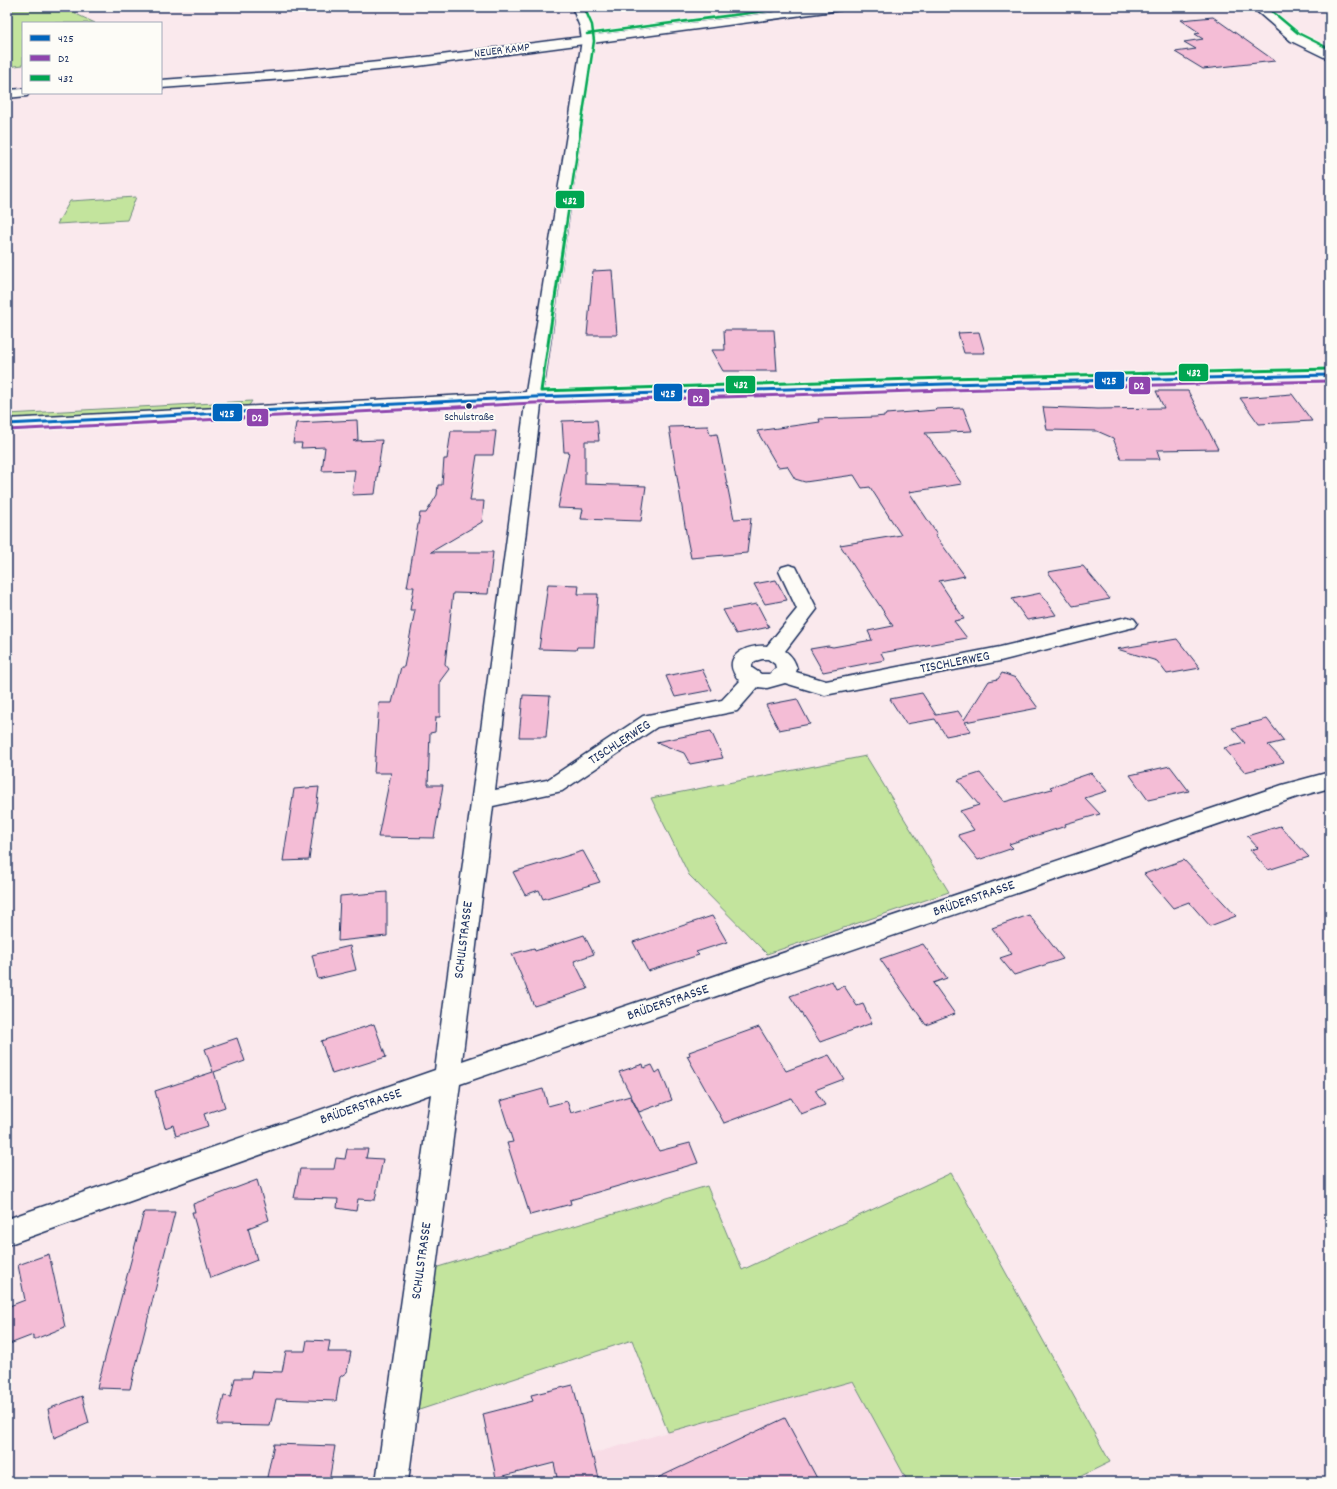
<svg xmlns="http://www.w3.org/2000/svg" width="1337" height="1489" font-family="Dekko,sans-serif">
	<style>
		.built { fill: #f8dce6 }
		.green { fill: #c3e49d; stroke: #6f8a7e }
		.building { fill: #f4bdd6; stroke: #1b2f5e }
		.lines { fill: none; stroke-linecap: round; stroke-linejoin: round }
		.street-casing { stroke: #1b2f5e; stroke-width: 3 }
		.secondary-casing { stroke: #1b2f5e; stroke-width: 3 }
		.street { fill: #fdfcf7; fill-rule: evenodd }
		.secondary { fill: #fdfcf7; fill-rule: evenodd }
		.bus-1-casing { stroke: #fdfcf7; stroke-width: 5.5 }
		.bus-2-casing { stroke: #fdfcf7; stroke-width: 5.5 }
		.bus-3-far1-casing { stroke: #fdfcf7; stroke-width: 4.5 }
		.bus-3-casing { stroke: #fdfcf7; stroke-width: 5.5 }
		.bus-1 { stroke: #0065bd; stroke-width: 3 }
		.bus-2 { stroke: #8e44ad; stroke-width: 3 }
		.bus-3-far1 { stroke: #00a651; stroke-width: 2.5 }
		.bus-3 { stroke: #00a651; stroke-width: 3 }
		.bus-dot { fill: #1b2f5e; stroke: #fdfcf7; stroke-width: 1.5 }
		.labels { text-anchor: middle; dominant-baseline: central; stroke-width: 4; stroke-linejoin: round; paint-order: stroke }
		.far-bus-label { font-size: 11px; fill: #1b2f5e; stroke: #fdfcf7 }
		.far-street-label { font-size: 12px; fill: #1b2f5e; stroke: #fdfcf7 }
		.street-label { font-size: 14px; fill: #1b2f5e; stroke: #fdfcf7 }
		.line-badge { stroke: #fdfcf7; stroke-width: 1.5 }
		.badge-label { font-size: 11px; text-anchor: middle; font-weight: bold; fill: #fff }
	</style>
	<rect width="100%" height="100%" fill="#fae9ed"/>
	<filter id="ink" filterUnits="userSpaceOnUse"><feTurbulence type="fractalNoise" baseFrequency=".025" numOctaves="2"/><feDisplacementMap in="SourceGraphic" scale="8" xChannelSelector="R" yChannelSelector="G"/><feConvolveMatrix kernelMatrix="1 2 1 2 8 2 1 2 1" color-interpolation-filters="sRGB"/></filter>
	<g filter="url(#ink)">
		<polygon class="built" points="853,1381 908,1482 493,1482 668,1432"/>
		<g class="green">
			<polygon points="7,7 76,7 76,14 95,23 23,23 23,65 7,67"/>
			<polygon points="136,197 127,220 57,224 70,201"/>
			<polygon points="252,401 239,420 7,431 7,414"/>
			<polygon points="866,756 949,892 767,954 689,875 651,798"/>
			<polygon points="951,1173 1110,1462 1069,1482 908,1482 853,1381 668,1432 632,1340 413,1412 428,1270 707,1186 742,1270"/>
		</g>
		<g class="building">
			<polygon points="1213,17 1275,61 1203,69 1175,52 1196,49 1184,42 1203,39 1195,34 1200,33 1181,20"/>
			<polygon points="612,270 617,335 587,335 593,271"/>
			<polygon points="724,330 774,330 777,371 723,371 711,350 725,350"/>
			<polygon points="979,332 985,353 964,353 958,333"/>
			<polygon points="1156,391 1188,391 1218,449 1157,450 1160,459 1121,459 1113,438 1097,431 1047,430 1043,407 1098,409 1164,408"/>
			<polygon points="1292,394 1312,421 1259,424 1240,398"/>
			<polygon points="963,408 972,431 925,433 962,484 909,492 937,534 935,535 965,576 939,581 964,619 954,621 967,638 881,653 885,660 823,672 810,649 828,646 833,647 872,640 868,631 893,626 840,545 901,535 870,487 862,488 854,475 805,482 795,479 787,466 778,467 757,431 820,422 819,419 875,417 885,416 886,414 936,410 935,409"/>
			<polygon points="357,420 358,440 353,441 382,440 375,494 352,495 355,470 322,471 325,447 301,448 302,443 293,443 296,423"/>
			<polygon points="597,420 599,441 585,441 585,484 646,486 641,521 581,519 583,509 558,508 569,452 564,452 562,421"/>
			<polygon points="708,426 710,435 717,434 734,519 751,518 747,553 691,558 687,538 669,427"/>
			<polygon points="451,431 496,431 493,455 477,455 470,501 484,501 482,522 431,552 493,552 488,594 453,593 445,664 449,669 440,681 440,717 436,717 435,732 430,733 428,785 443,785 434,838 378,837 391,773 374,773 379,703 392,703 401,667 404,667 415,610 410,610 414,587 407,587 420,513 426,513 437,495 438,485 442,485 444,459 447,459"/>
			<polygon points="1083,566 1110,599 1073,606 1048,572"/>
			<polygon points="776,580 787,600 765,604 754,584"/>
			<polygon points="548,584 579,585 578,594 598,594 594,647 577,647 576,650 539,649"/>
			<polygon points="1041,593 1056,615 1027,620 1012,599"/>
			<polygon points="757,604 769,627 736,634 723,610"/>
			<polygon points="1177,639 1200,668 1167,674 1157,661 1117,649"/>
			<polygon points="702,669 712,690 675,697 666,676"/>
			<polygon points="1002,673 1016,678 1038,708 965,722 971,731 946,736 935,719 906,724 890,699 922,693 936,715 958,711 964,720 989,681 998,679"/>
			<polygon points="523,695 550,696 546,737 519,737"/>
			<polygon points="797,699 810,724 779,730 766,705"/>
			<polygon points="1267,719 1284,741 1268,745 1284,762 1245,772 1224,748 1245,743 1232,728"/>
			<polygon points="711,731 723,758 690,764 684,753 656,742"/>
			<polygon points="1170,766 1189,791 1148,800 1130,775"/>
			<polygon points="980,773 1004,802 1052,789 1050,787 1091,773 1107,791 1085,798 1100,814 1065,824 1066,826 1009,844 1013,848 978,860 958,835 974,830 960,811 979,805 958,780"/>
			<polygon points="319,787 309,860 283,861 294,789"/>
			<polygon points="1280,826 1309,857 1268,870 1250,850 1258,848 1247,836"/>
			<polygon points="583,851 600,882 543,899 539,890 525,895 513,872"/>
			<polygon points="1184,860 1236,916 1210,926 1189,902 1173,908 1144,874"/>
			<polygon points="387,892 387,936 338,941 340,896"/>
			<polygon points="1029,915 1063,959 1014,975 1000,958 1012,954 992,928"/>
			<polygon points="712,916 727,942 696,952 699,955 648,971 633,942"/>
			<polygon points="584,935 594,954 574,961 588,989 534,1006 512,954 534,948 535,951"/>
			<polygon points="923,944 947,978 933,983 955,1014 926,1025 880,959"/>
			<polygon points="350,946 356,970 318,979 312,955"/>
			<polygon points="832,981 836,989 844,986 857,1006 863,1004 872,1023 820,1042 790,996"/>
			<polygon points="374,1024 386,1057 332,1074 321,1041"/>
			<polygon points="759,1027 786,1071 829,1055 844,1079 815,1090 825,1105 801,1114 791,1098 724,1123 687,1056 690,1055 689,1052"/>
			<polygon points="237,1038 245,1061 214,1072 225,1107 204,1114 208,1126 176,1136 173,1125 165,1128 155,1091 213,1072 205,1049"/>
			<polygon points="643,1064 644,1068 652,1065 656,1073 660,1070 672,1100 639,1112 619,1072"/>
			<polygon points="543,1089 548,1106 567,1101 571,1113 630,1096 659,1151 690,1143 698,1163 570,1200 571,1204 530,1215 507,1143 513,1142 500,1101"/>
			<polygon points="347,1149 368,1149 366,1158 383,1159 375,1200 358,1199 356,1211 337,1208 338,1199 294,1198 300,1169 334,1169 336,1158 345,1159"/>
			<polygon points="257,1180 269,1220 248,1228 257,1260 211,1278 192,1212 195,1212 193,1204"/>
			<polygon points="144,1212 175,1212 130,1389 97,1388"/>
			<polygon points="49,1254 65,1327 33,1340 33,1335 7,1345 7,1307 25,1300 18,1265"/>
			<polygon points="307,1340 330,1341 328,1352 351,1352 347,1372 340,1377 336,1401 276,1399 270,1426 217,1425 224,1396 231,1397 235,1378 250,1378 252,1371 282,1372 286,1351 305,1351"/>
			<polygon points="573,1385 592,1459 594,1458 600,1482 558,1482 554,1463 496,1478 483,1414 533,1401 531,1395"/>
			<polygon points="82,1396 89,1423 54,1438 48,1409"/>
			<polygon points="785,1418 819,1482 649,1482"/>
			<polygon points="274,1444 335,1446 329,1482 266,1482"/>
		</g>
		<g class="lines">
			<g class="street-casing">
				<g id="street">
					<polygon points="815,7 847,7 841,10 418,66 299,78 161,88 161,80 299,70 418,58"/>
					<polygon points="1252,7 1265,7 1299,35 1330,51 1330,60 1291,41"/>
					<polygon points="23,89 23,93 29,93 27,96 7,98 7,90"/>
					<path d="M534 392 540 393 542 397 495 790 547 780 643 716 722 700 740 681C718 658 745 644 767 646L797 609 779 571 782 567 789 565 796 567 817 609 785 651C791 655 795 661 797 669L796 672 826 681 1000 647 1127 617 1134 619 1137 623 1134 627 1000 661 825 695 785 683 767 688 758 687 737 711 657 727 562 791 493 806 462 1061 1282 785 1330 772V788L1297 797 460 1084 408 1482H376L431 1094 7 1245V1219L435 1070 526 397 528 393ZM762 659H768L775 664 776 668 770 674H761L752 668V664L755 661Z"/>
				</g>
			</g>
			<g class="secondary-casing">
				<polygon id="secondary" points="572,7 584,7 592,27 594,40 543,392 946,379 1330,370 1330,380 946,389 534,402 7,429 7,419 526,392 582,40 580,27"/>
			</g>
			<use href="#street" class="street"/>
			<use href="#secondary" class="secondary"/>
			<g class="bus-1-casing">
				<polyline id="bus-1" points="7,424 534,397 946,384 1330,375"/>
			</g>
			<g class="bus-2-casing">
				<polyline id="bus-2" points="7,430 534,403 946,390 1330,381"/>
			</g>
			<g class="bus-3-far1-casing">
				<g id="bus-3-far1">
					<polyline points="1267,7 1298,33 1330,49"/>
					<polyline points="587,34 795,7"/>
					<polyline points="564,239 594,41 592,25 584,7"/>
				</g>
			</g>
			<g class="bus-3-casing">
				<polyline id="bus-3" points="564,238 541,391 946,378 1330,369"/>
			</g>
			<use href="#bus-1" class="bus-1"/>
			<use href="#bus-2" class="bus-2"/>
			<use href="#bus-3-far1" class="bus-3-far1"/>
			<use href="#bus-3" class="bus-3"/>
		</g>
	</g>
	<circle class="bus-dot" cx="469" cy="406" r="3.5"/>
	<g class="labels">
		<g class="far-bus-label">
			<text x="469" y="418">Schulstraße</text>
		</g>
		<g class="far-street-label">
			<text transform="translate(502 51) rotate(-7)">NEUER KAMP</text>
		</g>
		<g class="street-label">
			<text transform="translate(955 663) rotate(-11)">TISCHLERWEG</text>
			<text transform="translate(620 743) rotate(-33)">TISCHLERWEG</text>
			<text transform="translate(974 899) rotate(-19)">BRÜDERSTRASSE</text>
			<text transform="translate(464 940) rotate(-83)">SCHULSTRASSE</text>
			<text transform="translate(668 1003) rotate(-19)">BRÜDERSTRASSE</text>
			<text transform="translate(361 1107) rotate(-19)">BRÜDERSTRASSE</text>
			<text transform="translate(422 1261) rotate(-82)">SCHULSTRASSE</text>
		</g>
	</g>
	<g class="line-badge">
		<rect x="555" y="190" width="30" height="19" rx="4" fill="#00a651"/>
		<rect x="1178" y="363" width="31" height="19" rx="4" fill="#00a651"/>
		<rect x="1094" y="371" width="31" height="19" rx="4" fill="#0065bd"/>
		<rect x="725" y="375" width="31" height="19" rx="4" fill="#00a651"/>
		<rect x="1128" y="376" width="23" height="19" rx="4" fill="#8e44ad"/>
		<rect x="653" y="383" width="30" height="19" rx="4" fill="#0065bd"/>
		<rect x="687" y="388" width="23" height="19" rx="4" fill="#8e44ad"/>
		<rect x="212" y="403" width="31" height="19" rx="4" fill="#0065bd"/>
		<rect x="246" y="408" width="23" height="19" rx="4" fill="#8e44ad"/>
	</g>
	<g class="badge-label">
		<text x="570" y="204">432</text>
		<text x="1194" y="376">432</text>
		<text x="1109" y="384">425</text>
		<text x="741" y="388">432</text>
		<text x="1139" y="389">D2</text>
		<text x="668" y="397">425</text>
		<text x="698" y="402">D2</text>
		<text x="227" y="417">425</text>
		<text x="257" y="421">D2</text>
	</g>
	<rect width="1337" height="1489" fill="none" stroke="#fdfcf7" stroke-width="24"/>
	<rect x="12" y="12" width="1313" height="1465" fill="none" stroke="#1b2f5e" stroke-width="1.5" filter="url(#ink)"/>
	<rect x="22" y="22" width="140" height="72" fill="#fdfcf7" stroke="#a3aaba"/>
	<rect x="30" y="35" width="20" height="6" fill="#0065bd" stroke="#a3aaba"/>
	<text x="58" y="42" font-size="12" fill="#1b2f5e">425</text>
	<rect x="30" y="55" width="20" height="6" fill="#8e44ad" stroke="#a3aaba"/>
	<text x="58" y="62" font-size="12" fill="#1b2f5e">D2</text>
	<rect x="30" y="75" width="20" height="6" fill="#00a651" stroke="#a3aaba"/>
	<text x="58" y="82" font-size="12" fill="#1b2f5e">432</text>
</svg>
